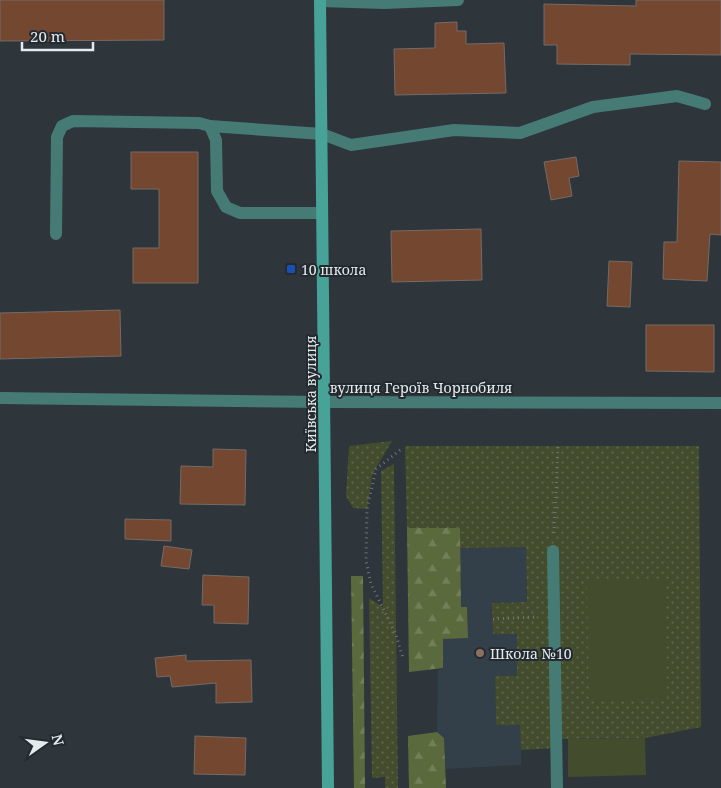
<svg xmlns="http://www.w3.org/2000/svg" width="721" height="788" font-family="'Noto Serif',serif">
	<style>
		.built { fill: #333f49 }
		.grass { fill: url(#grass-dots) }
		.forest { fill: url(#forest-firs) }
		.pitch { fill: #434d2d }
		.building { fill: #734730; stroke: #746b67 }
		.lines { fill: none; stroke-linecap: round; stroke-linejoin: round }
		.path { stroke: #6e757a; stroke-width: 3; stroke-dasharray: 1 4; stroke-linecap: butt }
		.lane { stroke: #457b74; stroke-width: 12 }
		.street { stroke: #457b74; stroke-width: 12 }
		.secondary { stroke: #47a297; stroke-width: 12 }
		.transit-dot { fill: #1a4fb4; stroke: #242b30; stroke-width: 2 }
		.education-dot { fill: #8d6e63; stroke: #242b30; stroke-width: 2 }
		.labels { text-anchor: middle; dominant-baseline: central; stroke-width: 4; stroke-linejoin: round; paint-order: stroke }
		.poi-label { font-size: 14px; fill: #e5eaed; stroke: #242b30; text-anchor: start }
		.street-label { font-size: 14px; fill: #e5eaed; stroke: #242b30 }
	</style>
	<defs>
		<pattern id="grass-dots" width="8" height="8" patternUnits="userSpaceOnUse" patternTransform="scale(1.25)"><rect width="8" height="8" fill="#434d2d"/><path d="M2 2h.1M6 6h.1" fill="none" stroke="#5e674c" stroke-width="1.8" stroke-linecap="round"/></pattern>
		<pattern id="forest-firs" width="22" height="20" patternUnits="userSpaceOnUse" patternTransform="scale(1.25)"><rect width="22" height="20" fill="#5b6a3c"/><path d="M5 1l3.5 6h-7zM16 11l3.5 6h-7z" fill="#727f58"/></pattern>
	</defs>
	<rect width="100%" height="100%" fill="#2e353b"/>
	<polygon class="built" points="526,547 527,602 492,603 493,634 517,633 518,676 495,677 496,725 521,725 521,765 445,769 444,738 437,732 438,670 443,668 443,638 468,638 467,607 461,607 460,548"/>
	<g class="grass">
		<polygon points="392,441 372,475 367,509 353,508 346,496 349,446"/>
		<polygon points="405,446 699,446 701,727 645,738 557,739 557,748 521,750 520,725 496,725 495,676 517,676 517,634 493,634 492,603 527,602 526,547 460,548 460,528 407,528"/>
		<polygon points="394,464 398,788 385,788 385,777 372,778 369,598 383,607 381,471"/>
	</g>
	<g class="forest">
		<polygon points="407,528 460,528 461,607 467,607 468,638 443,639 443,668 409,672"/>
		<polygon points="351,576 363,576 365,788 354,788"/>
		<polygon points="437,732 444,738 446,788 409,788 408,736"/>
	</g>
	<g class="pitch">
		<polygon points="665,579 667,698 589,700 587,580"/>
		<polygon points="645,738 646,775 568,777 568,739"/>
	</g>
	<g class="building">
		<polygon points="0,0 164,0 164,40 0,41"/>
		<polygon points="636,0 721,0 721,55 630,54 630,65 557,64 557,45 544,45 544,4 636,6"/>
		<polygon points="457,22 457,31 466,31 466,44 504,43 506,93 395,95 394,49 435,48 435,23"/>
		<polygon points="131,152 198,152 198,283 133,283 133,248 159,248 159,189 131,189"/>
		<polygon points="576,157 579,176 569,178 572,196 551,200 544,162"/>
		<polygon points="679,161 721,162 721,235 710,234 707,281 663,279 664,242 677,242"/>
		<polygon points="481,229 482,280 392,282 391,231"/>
		<polygon points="609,261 632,262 630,307 607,306"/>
		<polygon points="120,310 121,356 0,359 0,313"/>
		<polygon points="646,325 714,325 714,372 646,371"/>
		<polygon points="213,449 246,450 245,505 180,504 181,466 213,467"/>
		<polygon points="125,519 171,520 171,541 125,539"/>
		<polygon points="164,546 192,550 189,569 161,566"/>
		<polygon points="203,575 249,577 248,624 214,623 214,605 202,605"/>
		<polygon points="186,655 186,661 251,660 252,702 216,703 216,683 172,687 170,676 157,677 155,658"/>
		<polygon points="195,736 246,738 245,775 194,774"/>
	</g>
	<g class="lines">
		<g class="path">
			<polyline points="400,450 376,469 367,509 366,561 371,584 396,635 403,658"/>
			<polyline points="554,533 558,446"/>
			<polyline points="493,619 536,617"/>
		</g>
		<g class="lane">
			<polyline points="320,1 384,3 458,0"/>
			<polyline points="210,126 322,134 351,145 454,130 520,133 593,107 677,96 705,104"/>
			<polyline points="56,234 57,137 62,126 73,121 199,123 210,126 216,140 217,191 226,207 240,213 322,213"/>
			<polyline points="553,551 557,788"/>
		</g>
		<polyline class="street" points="0,398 324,402 721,403"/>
		<polyline class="secondary" points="320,0 328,788"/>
	</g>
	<rect class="transit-dot" x="286" y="264" width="10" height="10" rx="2.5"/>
	<circle class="education-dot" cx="480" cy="653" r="5"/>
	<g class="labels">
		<g class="poi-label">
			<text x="301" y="269">10 школа</text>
			<text x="490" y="653">Школа №10</text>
		</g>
		<g class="street-label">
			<text x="421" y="387">вулиця Героїв Чорнобиля</text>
			<text transform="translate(310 394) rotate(-90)">Київська вулиця</text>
		</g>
	</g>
	<g transform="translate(45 743) rotate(76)" stroke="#242b30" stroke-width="4" paint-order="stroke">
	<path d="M0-4L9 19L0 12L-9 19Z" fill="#e5eaed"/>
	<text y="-8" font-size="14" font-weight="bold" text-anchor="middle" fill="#e5eaed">N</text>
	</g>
	<path d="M22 42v8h71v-8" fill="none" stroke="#e5eaed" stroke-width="2.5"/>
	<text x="30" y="42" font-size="15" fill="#e5eaed" stroke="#242b30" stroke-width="4" paint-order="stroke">20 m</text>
</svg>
